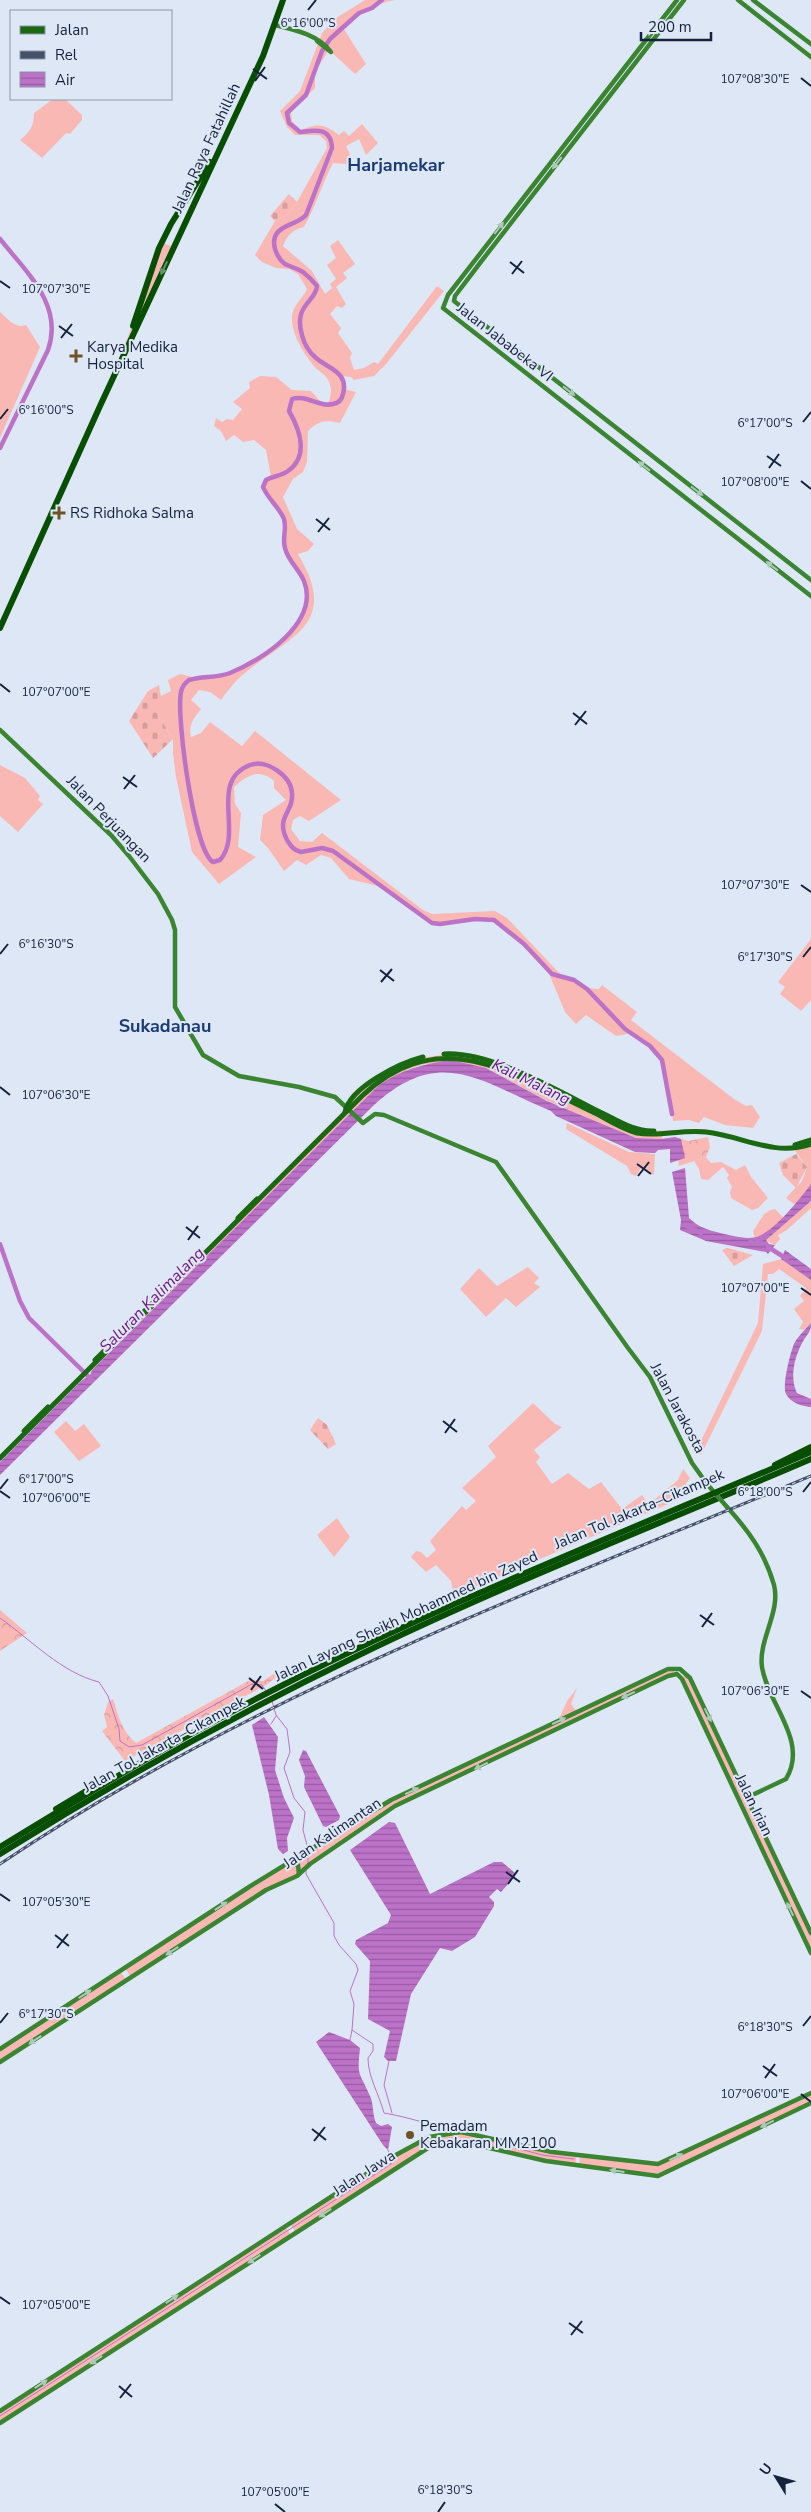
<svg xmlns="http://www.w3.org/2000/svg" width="811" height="2512" font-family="'Nunito Sans',sans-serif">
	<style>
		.grass { fill: #fab8b5 }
		.forest { fill: url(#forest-crowns) }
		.cemetery { fill: url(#cemetery-stones) }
		.water { fill: url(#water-rules) }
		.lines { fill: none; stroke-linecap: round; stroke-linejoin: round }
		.stream { stroke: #bb72c7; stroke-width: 1 }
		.river { stroke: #bb72c7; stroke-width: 4.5 }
		.secondary { stroke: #3a8432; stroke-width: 4.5 }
		.primary { stroke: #1a6811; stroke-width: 5 }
		.highway { stroke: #084e01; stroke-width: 6 }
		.rail-casing { stroke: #445169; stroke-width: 3 }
		.rail { stroke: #dee7f5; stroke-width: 1; stroke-dasharray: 4; stroke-linecap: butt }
		.secondary-bridge { stroke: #3a8432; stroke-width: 4.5 }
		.highway-bridge { stroke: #084e01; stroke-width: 6 }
		.oneway { fill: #adc9ba }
		.oneway2 { fill: #68936f }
		.ticks { fill: none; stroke: #14223d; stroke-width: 2 }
		.poi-dot { fill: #6c5424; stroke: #dee7f5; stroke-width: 2 }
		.labels { text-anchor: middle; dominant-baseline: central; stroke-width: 4; stroke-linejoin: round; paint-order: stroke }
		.street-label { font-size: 15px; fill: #14223d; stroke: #dee7f5 }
		.poi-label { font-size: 15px; fill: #14223d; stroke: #dee7f5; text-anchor: start }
		.water-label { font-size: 16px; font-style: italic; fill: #70137e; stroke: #dee7f5 }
		.quarter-label { font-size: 18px; font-weight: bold; fill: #1b3b76; stroke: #dee7f5 }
		.ticks-label { font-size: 12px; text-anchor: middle; fill: #14223d; stroke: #dee7f5; stroke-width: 4; stroke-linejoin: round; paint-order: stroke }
	</style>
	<defs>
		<pattern id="forest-crowns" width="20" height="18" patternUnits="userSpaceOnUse" patternTransform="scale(1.25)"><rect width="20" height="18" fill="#fab8b5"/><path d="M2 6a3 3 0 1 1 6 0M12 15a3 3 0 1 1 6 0" fill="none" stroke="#d59e9d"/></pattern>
		<pattern id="cemetery-stones" width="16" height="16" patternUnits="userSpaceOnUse" patternTransform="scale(1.25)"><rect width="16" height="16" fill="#fab8b5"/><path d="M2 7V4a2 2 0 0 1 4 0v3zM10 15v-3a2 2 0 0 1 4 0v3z" fill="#d59e9d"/></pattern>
		<pattern id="water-rules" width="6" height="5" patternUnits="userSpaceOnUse" patternTransform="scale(1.25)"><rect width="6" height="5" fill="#bb72c7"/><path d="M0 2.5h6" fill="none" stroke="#975da3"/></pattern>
	</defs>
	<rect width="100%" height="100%" fill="#dee7f5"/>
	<g class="grass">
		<path d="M365 0H395C375 3 358 14 342 26L366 64 355 74 329 50 315 72V88L291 112 292 121 301 130C319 123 324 124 339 135L344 131 349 136 362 124 378 143 366 155 359 139 346 146 350 154 346 164 333 163C322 184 316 206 304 227 293 229 287 236 283 246L312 271 325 294 332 288 330 284 336 279 327 265 336 258 330 246 338 240 355 264 343 273 347 278 336 287 346 304 342 308 337 306 330 314 341 328 338 333 352 353 350 358 354 370 364 368 374 362 378 364 437 286 444 291 386 364 374 376 354 380 351 377 342 376 345 382 344 389 356 392 340 423C326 420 319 420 308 431L307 462 303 472 293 479 283 497 297 529 314 544 308 551 298 554C343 629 284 637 238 679 232 685 226 693 221 700L210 692 199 690 191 700 201 709C194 718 188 725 191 737L201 733 210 722 242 746 255 731 341 800 309 821 300 816 293 820 291 829 300 841 312 842 322 833 423 910 432 914 495 911 507 918 564 978C577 981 585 989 599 989L602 985 637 1012 631 1020 734 1099 746 1106 752 1105 760 1117 753 1128 725 1125 704 1117 699 1123 689 1120 673 1121C671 1097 669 1065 651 1047 646 1041 638 1037 631 1033L616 1036 586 1015 576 1024 565 1012 548 971 501 924 487 919 440 924 426 921 382 887 349 879 331 858 321 855 306 865 297 860 284 871 268 848 260 840 263 815 286 800 274 788V781C259 768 247 775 234 787L235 804 241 813 238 847 256 857 219 884 192 852 176 777 173 754V739L161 720V696L171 691 168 680 180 674 197 678 229 673 273 647 291 633 302 618 307 605 304 581 287 557 283 541 285 529 283 518 263 487 266 480 271 477 266 450 254 440 243 442 234 435 226 441 221 431 214 426 216 418 222 422 227 419 233 420 242 409 233 402 250 388 249 382 260 376 276 377 292 390 311 391 322 403 328 405C330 397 333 390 329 382 326 374 319 372 314 366 303 353 286 326 294 309 297 302 304 296 307 289L298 274 289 269 276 268 262 262 255 255 275 221 286 216 297 202 327 148 326 141 319 135H295L287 127 280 111 300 91 322 33 336 18Z"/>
		<path d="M53 99 66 100 82 115V120L70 134 66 133 42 158 20 140C30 132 34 126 34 113Z"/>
		<polygon points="163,243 171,246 124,347"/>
		<path d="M0 312C8 319 15 329 26 325L40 347 0 438Z"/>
		<polygon points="0,765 25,778 40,796 38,800 43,804 18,832 0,816"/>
		<polygon points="811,939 811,1000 801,1011 780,994 785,987 778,982"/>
		<polygon points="454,1053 463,1054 628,1126 650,1131 704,1129 756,1143 710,1133 661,1134 663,1140 636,1138 623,1133 546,1100 486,1068 424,1064 407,1070 351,1113 92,1370 374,1079 415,1059"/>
		<polygon points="567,1123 629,1152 655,1154 654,1175 641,1168 636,1176 631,1174 627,1166 566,1129"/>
		<polygon points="809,1145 811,1147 811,1188 797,1206 786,1198 802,1181 807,1167 793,1148"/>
		<polygon points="706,1157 711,1163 721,1162 736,1170 745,1165 751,1177 768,1198 758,1208 752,1210 731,1198 730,1192 732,1187 727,1178 729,1175 723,1167 708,1180 701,1179 699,1169 694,1161"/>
		<polygon points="811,1201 811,1208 787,1230 778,1235 780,1239 775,1245 765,1240"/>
		<path d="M775 1209 786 1220 756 1243 753 1231C760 1222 762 1211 775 1209Z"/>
		<polygon points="781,1259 811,1280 811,1323 804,1330 799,1329 803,1322 794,1309 804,1301 800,1296 806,1288 779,1269 773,1274 768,1274 762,1331 701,1455 697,1449 758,1323 763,1264"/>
		<polygon points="528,1267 539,1278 534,1283 540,1287 516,1307 506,1298 486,1317 460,1289 479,1268 497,1286"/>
		<polygon points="533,1403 555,1424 562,1427 534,1450 540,1457 536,1462 552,1484 568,1473 589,1489 601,1482 622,1509 642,1495 649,1504 678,1480 683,1469 690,1478 679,1494 682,1498 454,1596 451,1581 436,1565 426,1572 411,1557 416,1551 421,1552 427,1558 436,1550 430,1541 462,1506 466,1510 476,1501 462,1488 496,1457 488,1446"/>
		<polygon points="66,1421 75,1431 84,1424 101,1446 79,1461 54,1432"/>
		<polygon points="337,1518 350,1537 334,1557 317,1535"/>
		<polygon points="668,1669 674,1671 673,1674 395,1806 297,1876 286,1879 131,1978 125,1968 391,1800 558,1721 567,1701 577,1688 571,1704 577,1712"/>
		<polygon points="686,1674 811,1933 811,1953 682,1678"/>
		<polygon points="120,1971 127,1981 0,2062 0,2050"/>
		<polygon points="811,2093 811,2103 664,2174 579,2166 580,2155 652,2164"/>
		<polygon points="454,2132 577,2155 575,2165 471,2143 431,2146 295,2232 290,2223 420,2141"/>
		<polygon points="285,2226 291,2235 0,2423 0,2411"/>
	</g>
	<g class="forest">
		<polygon points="675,1137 688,1141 708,1137 710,1147 706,1157 679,1166"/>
		<polygon points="0,1610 27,1633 0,1651"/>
		<path d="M278 1671 282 1673 266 1685 125 1761 102 1731 107 1727 104 1715 108 1702 113 1699C118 1715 122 1732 136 1743L250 1680 263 1681Z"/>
	</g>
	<g class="cemetery">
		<polygon points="289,194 297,202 286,216 275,221 270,216"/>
		<polygon points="159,685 161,696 161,720 173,739 153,758 129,721 148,691"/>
		<polygon points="796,1154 807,1167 796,1188 783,1175 779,1163"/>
		<polygon points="728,1248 753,1255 734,1266 722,1250"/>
		<polygon points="318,1418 327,1425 336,1444 328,1449 310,1430"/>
	</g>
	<g class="water">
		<path d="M451 1060 486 1068 547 1101 636 1138 661 1139 675 1137 681 1139 685 1158 670 1163V1149L658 1150 655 1153 635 1152 556 1116 551 1111C482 1083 441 1043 373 1106L0 1475V1462L81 1381 90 1375 92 1370 378 1086C400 1070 423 1064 451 1060Z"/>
		<path d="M685 1168 689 1218C698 1227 708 1230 720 1233 731 1235 748 1241 759 1236 775 1230 801 1198 811 1184V1201L766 1240 769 1244 775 1245 768 1254 766 1252 706 1241 680 1230 681 1220 672 1172Z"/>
		<polygon points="785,1250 811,1269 811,1280 781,1259"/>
		<path d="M811 1323C811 1331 809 1332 805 1338 795 1354 789 1376 797 1393L811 1399V1407H809C800 1405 791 1403 786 1394 782 1385 790 1354 794 1344 798 1336 805 1330 811 1323Z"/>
		<polygon points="264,1717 278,1737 275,1770 284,1798 294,1818 287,1838 288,1851 283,1854 278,1849 269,1795 252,1725"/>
		<polygon points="303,1750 306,1751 340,1816 339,1820 326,1827 323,1826 304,1787 305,1776 299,1760"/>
		<polygon points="389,1822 395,1823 430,1894 494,1862 502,1862 515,1873 515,1876 501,1892 497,1889 489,1897 494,1902 494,1906 475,1937 452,1951 440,1948 411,1994 396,2061 388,2061 384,2057 390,2031 368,2019 370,1961 355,1944 356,1940 388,1923 391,1915 350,1850"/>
		<path d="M329 2032 350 2040 360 2048C357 2078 359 2070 370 2096 374 2104 372 2114 376 2123L381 2126 388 2124 392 2127 388 2150 383 2145 316 2042Z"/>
	</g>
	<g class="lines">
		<g class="stream">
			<path d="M0 1618C31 1640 62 1673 99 1682L108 1696 119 1729 120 1741 129 1747 142 1745 252 1684 262 1685 266 1691"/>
			<polyline points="272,1701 276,1715 287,1729 290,1752 284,1768 294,1798 305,1812 303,1830 308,1849"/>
			<polyline points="271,1724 276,1716"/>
			<polyline points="308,1864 308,1853"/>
			<path d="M306 1870V1874L334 1923V1936L339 1945 356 1964 358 1970 350 1991 354 2004 352 2030 373 2044V2051L368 2058C368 2077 379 2094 384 2113 408 2117 431 2125 456 2131"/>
			<polyline points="350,2040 352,2030"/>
			<polyline points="389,2061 384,2085 392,2113"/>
			<polyline points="479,2138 542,2155 574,2159"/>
			<polyline points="388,2150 390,2156"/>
			<polyline points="0,2416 391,2164 392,2161"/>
		</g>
		<g class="river">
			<path d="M382 0 372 8 359 13 330 39 322 51 306 95 287 113 289 123 300 132C316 130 331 127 332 148L306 215C298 224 284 224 277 233 270 243 277 258 285 264 291 267 298 269 303 272 308 276 313 281 317 286 316 302 293 305 302 335 304 343 309 352 316 358 329 369 349 372 343 394 342 399 339 403 333 404 320 408 306 394 292 399L289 411C300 430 309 456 288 471 281 476 273 476 266 480L263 487C268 499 279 507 284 519 287 529 282 538 285 548 288 561 299 569 304 581 320 622 263 660 230 673 217 678 203 676 189 680 185 683 182 686 181 692 176 716 194 851 213 862L220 860C244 833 208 781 250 765 267 759 291 776 292 793 294 813 275 816 287 840 291 846 293 850 301 852L322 848 333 851 432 923 440 924 475 919 494 920 524 944 552 974 574 980 587 989 625 1029 650 1046 662 1060 672 1114"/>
			<path d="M0 239C26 272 64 305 48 350L0 448"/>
			<polyline points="686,1226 701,1233"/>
			<polyline points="750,1242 756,1243 767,1234"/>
			<polyline points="0,1244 20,1301 29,1318 92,1380"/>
			<polyline points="768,1247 787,1259"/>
		</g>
		<g class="secondary">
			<polyline points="677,0 448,295 443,308 811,596"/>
			<polyline points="684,0 480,263 455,296 454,301 811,580"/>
			<polyline points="738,0 811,57"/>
			<polyline points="753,0 811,44"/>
			<path d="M275 25C296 30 318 35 331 52L317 41"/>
			<polyline points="0,730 111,835 129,856 158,894 172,920 175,930 175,1007 203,1055 239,1076 299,1087 335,1097 363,1123 375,1114 384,1115 496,1162 628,1348 650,1377 692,1463 707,1484"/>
			<path d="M727 1507C748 1530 765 1553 774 1585 781 1612 758 1640 762 1667 768 1705 809 1741 786 1779L748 1797"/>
			<polyline points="291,1863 298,1865 299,1874"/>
			<polyline points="0,2049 249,1887 391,1800 668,1669 680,1669 690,1678 811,1933"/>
			<polyline points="0,2062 266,1890 297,1876 310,1864 395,1806 668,1676 677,1674 682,1679 811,1953"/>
			<polyline points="0,2411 394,2156 429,2137 461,2132 552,2152 658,2164 811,2093"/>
			<polyline points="0,2423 431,2146 463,2142 546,2161 658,2176 811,2103"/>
		</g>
		<g class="primary">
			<path d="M444 1054C491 1051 558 1091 600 1112 617 1120 634 1132 654 1131"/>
			<path d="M345 1112C350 1087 400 1063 423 1057"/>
			<polyline points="795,1145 811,1140"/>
			<polyline points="238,1218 257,1199"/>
			<polyline points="95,1360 193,1263"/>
			<polyline points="24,1431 48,1407"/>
			<path d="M0 1458 362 1096C442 1020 517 1077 599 1115 611 1122 623 1129 637 1133 660 1137 683 1129 706 1132 743 1136 773 1157 811 1144"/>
		</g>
		<g class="highway">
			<polyline points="133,326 159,248 171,224 210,162"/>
			<polyline points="0,628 100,406 263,56 283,0"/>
			<polyline points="775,1465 811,1447"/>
			<polyline points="56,1809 101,1782"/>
			<path d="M0 1854C115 1782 235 1715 357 1656 505 1584 660 1524 811 1459"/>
		</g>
		<g class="rail-casing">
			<path id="rail" d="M0 1864C250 1696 535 1591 811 1476"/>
		</g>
		<use href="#rail" class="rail"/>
		<polyline class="secondary-bridge" points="707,1484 727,1507"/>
		<path class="highway-bridge" d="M0 1847C93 1790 186 1734 283 1685 455 1598 635 1528 811 1452"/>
	</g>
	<defs><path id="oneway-solid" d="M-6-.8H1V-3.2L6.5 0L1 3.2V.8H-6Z" transform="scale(1.25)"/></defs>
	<g class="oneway">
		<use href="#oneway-solid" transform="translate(557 163) rotate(128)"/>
		<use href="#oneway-solid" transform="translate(499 228) rotate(-53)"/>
		<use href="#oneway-solid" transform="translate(569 391) rotate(38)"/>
		<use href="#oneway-solid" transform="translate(644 466) rotate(-142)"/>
		<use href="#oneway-solid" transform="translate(697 491) rotate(37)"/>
		<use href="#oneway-solid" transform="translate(772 566) rotate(-142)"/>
		<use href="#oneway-solid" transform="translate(628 1695) rotate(155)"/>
		<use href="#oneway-solid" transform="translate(708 1715) rotate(64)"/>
		<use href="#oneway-solid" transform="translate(559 1721) rotate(-25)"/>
		<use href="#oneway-solid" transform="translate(481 1766) rotate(154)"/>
		<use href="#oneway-solid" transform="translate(412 1791) rotate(-25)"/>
		<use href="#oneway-solid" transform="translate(221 1906) rotate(-33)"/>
		<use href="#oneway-solid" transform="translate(790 1909) rotate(-115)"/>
		<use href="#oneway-solid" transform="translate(172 1951) rotate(147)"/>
		<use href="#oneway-solid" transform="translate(85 1994) rotate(-33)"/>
		<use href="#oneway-solid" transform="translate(35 2040) rotate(147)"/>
		<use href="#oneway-solid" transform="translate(767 2124) rotate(154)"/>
		<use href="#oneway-solid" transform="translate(676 2157) rotate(-25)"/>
		<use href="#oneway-solid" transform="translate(617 2171) rotate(-172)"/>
		<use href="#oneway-solid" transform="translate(325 2213) rotate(147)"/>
		<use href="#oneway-solid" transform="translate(254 2259) rotate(147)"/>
		<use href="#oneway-solid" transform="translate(172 2299) rotate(-33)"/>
		<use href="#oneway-solid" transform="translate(96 2360) rotate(147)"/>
		<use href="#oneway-solid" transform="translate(41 2384) rotate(-33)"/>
	</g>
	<use class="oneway2" href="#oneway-solid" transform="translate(164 268) rotate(115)"/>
	<path class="ticks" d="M308 10 316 0M253 69 267 79M801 78 811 86M255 81 265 67M510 262 524 273M512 274 522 261M0 281 10 288M59 326 73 336M61 338 72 324M0 419 8 409M803 422 811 412M767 456 781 466M769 468 779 454M801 481 811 489M316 519 330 530M318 532 329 518M0 684 10 692M573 713 587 724M575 725 586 711M123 777 137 787M124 789 135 775M801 885 811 892M0 954 8 944M803 957 811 947M380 970 394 981M381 982 392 969M0 1087 10 1095M637 1164 651 1174M638 1176 649 1162M186 1227 200 1238M188 1240 198 1226M801 1288 811 1295M443 1421 457 1432M445 1433 455 1419M0 1489 8 1479M0 1491 10 1498M803 1492 811 1482M700 1615 714 1625M702 1627 712 1613M249 1678 263 1689M251 1690 261 1676M801 1691 811 1698M506 1872 520 1882M508 1884 518 1870M0 1894 10 1901M55 1935 69 1946M57 1948 68 1934M0 2023 8 2013M803 2026 811 2016M763 2066 777 2076M765 2078 775 2064M801 2094 811 2102M312 2129 326 2140M314 2141 325 2127M0 2297 10 2304M569 2323 583 2333M571 2335 582 2321M119 2386 132 2397M120 2398 131 2384M275 2504 285 2512M438 2512 445 2502"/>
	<g class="poi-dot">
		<path d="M73.5 348.5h5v5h5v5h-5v5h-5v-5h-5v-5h5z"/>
		<path d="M56.5 505.5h5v5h5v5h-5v5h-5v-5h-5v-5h5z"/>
		<circle cx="410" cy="2135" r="5"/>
	</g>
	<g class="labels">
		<g class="street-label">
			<text transform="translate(206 148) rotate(-65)">Jalan Raya Fatahillah</text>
			<text transform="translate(505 342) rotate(38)">Jalan Jababeka VI</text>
			<text transform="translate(109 819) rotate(46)">Jalan Perjuangan</text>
			<text transform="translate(678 1408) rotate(62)">Jalan Jarakosta</text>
			<text transform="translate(639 1509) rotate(-23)">Jalan Tol Jakarta–Cikampek</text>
			<text transform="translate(406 1616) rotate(-25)">Jalan Layang Sheikh Mohammed bin Zayed</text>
			<text transform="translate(164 1744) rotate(-29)">Jalan Tol Jakarta–Cikampek</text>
			<text transform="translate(754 1805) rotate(64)">Jalan Irian</text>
			<text transform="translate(332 1833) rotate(-34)">Jalan Kalimantan</text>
			<text transform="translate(364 2173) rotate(-33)">Jalan Jawa</text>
		</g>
		<g class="poi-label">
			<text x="87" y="347">Karya Medika<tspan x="87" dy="17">Hospital</tspan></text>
			<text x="70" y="513">RS Ridhoka Salma</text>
			<text x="420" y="2126">Pemadam<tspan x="420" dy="17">Kebakaran MM2100</tspan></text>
		</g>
		<g class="water-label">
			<text transform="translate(531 1082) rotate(26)">Kali Malang</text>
			<text transform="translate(152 1300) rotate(-45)">Saluran Kalimalang</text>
		</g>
		<g class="quarter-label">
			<text x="396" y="165">Harjamekar</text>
			<text x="165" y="1026">Sukadanau</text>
		</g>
	</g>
	<g class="ticks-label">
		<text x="308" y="27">6°16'00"S</text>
		<text x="755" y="83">107°08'30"E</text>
		<text x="56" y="293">107°07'30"E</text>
		<text x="46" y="414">6°16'00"S</text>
		<text x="765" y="427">6°17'00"S</text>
		<text x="755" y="486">107°08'00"E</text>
		<text x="56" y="696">107°07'00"E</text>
		<text x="755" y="889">107°07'30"E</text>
		<text x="46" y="948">6°16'30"S</text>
		<text x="765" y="961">6°17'30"S</text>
		<text x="56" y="1099">107°06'30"E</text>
		<text x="755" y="1292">107°07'00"E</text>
		<text x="46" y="1483">6°17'00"S</text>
		<text x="765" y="1496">6°18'00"S</text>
		<text x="56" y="1502">107°06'00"E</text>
		<text x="755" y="1695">107°06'30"E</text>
		<text x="56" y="1906">107°05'30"E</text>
		<text x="46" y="2018">6°17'30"S</text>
		<text x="765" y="2031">6°18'30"S</text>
		<text x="755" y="2098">107°06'00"E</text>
		<text x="56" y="2309">107°05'00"E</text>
		<text x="445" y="2494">6°18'30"S</text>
		<text x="275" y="2496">107°05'00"E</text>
	</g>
	<rect x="10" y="10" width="162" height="90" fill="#dee7f5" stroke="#8d98ab"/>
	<rect x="20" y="26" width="25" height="8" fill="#1a6811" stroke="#8d98ab"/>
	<text x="55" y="35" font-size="15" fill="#14223d">Jalan</text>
	<rect x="20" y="51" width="25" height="8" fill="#445169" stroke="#8d98ab"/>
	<text x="55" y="60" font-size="15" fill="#14223d">Rel</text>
	<rect x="20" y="72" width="25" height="15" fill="url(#water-rules)" stroke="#8d98ab"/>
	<text x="55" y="85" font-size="15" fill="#14223d">Air</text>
	<g transform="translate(776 2477) rotate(307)" stroke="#dee7f5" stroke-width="4" paint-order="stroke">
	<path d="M0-4L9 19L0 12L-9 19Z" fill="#14223d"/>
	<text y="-8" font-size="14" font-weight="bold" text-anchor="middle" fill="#14223d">U</text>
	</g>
	<path d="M641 32v8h70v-8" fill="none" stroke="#14223d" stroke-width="2.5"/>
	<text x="648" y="32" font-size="15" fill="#14223d" stroke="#dee7f5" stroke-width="4" paint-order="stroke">200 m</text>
</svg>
